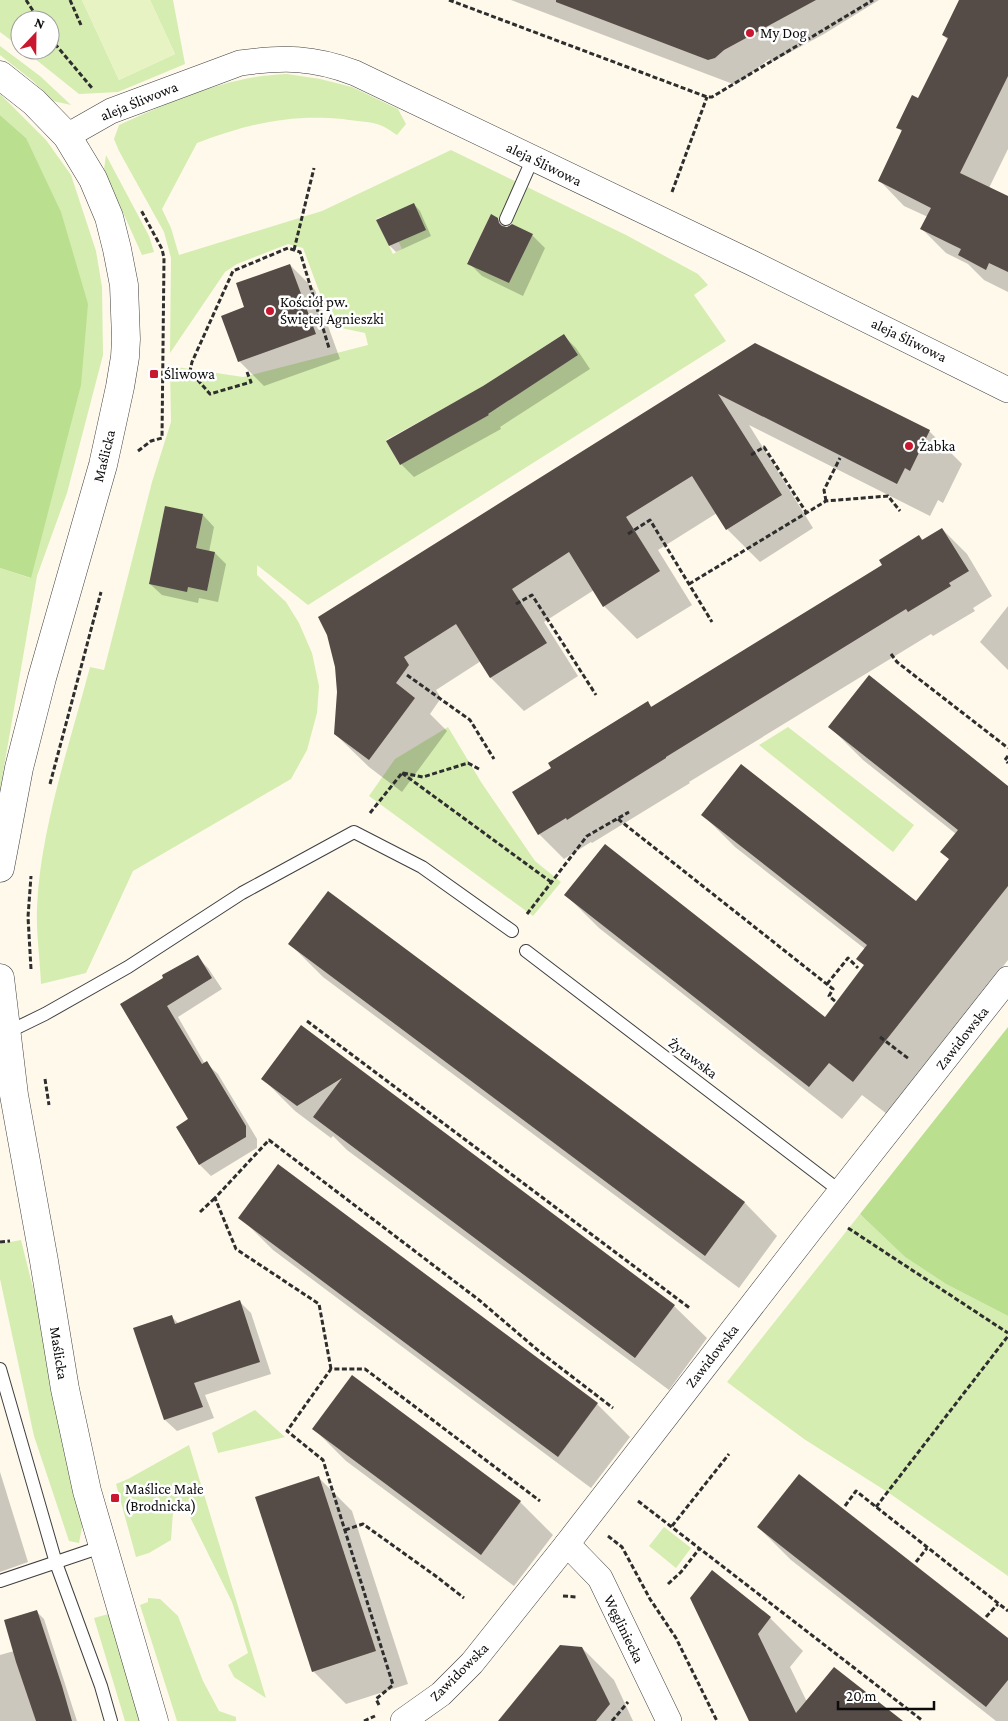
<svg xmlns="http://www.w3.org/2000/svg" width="1008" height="1721" font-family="'Crimson Pro',serif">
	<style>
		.green { fill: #d5edb0; fill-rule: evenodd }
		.forest { fill: #badf8e }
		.pitch { fill: #e7f3c3 }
		.shadow { fill: #0003 }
		.building { fill: #554b47 }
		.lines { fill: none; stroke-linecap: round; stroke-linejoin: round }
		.service-casing { stroke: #3f3f3f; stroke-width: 14 }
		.minor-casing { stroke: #3f3f3f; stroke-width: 26 }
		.tertiary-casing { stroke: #3f3f3f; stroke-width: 29 }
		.path { stroke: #2e2e2e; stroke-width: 3; stroke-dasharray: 5 2.5; stroke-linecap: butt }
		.service { stroke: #fff; stroke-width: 12 }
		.minor { stroke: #fff; stroke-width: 25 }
		.tertiary { stroke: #fff; stroke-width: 28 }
		.poi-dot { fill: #c9172f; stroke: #fff; stroke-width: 2 }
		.labels { text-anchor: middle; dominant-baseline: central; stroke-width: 5; stroke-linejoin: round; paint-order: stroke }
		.poi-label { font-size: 15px; fill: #0c0c0c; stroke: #fff; text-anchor: start }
		.street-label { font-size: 15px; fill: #0c0c0c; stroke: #fff }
	</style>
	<rect width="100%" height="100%" fill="#fff9eb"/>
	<g class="green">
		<polygon points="0,0 82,0 119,80 175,54 150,0 173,0 185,64 118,92 79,94 24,50 50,50 50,20 20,20 20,47 0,32"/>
		<polygon points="0,46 40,76 71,105 53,101 33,81 0,55"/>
		<path d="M287 74 320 79 352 87 398 109 406 124 397 135C391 131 384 126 377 124 366 121 354 121 343 119 288 114 248 124 197 143L162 209 171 228 179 255 322 211 451 150 626 235 698 274 708 285 694 295 726 341 308 605 257 565V575L286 602 299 623 312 653 319 686 317 713 307 750 291 779 133 871 86 973 41 984C40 959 36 933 37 908 40 830 70 743 90 667L104 670 152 482 171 422 170 366 243 377 368 345 365 333 332 326 303 248 288 244 237 264 225 272 170 353 171 258 164 232 119 151 114 139 119 125C173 101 227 76 287 74ZM386 215 402 249 393 254 376 219ZM491 215 533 234 509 283 467 263ZM564 334 578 355 494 410 480 388ZM475 391 489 415 399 464 386 440ZM165 507 203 514 196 548 215 552 207 590 188 587Z"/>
		<polygon points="0,94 46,140 71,175 96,251 102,287 103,355 67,493 37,576 0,790 0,568 30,578 26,138 0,115"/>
		<polygon points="106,155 149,236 154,252 142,255 104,170"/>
		<polygon points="448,727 481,782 535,861 561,882 533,916 369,796 395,759"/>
		<polygon points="788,727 914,825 893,852 759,745"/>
		<polygon points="860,1214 905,1257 946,1284 1008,1316 1008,1576 889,1493 804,1439 727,1382"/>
		<polygon points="21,1240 39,1312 83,1522 79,1543 69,1541 34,1436 0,1279 0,1244"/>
		<polygon points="255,1410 285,1437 218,1453 212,1433"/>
		<polygon points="189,1445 266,1698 234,1677 228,1665 248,1653 232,1602 188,1513 173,1512 171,1540 149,1553 136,1557 116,1484 128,1479"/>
		<polygon points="664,1527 691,1548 676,1568 649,1546"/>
		<polygon points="148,1598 160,1599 178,1616 203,1681 219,1711 236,1717 236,1721 177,1721 140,1605 148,1602"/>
		<polygon points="112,1613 145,1721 125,1721 94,1618"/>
	</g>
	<g class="forest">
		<polygon points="0,115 26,138 61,212 88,304 81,385 31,578 0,568"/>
		<polygon points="1008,1027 1008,1316 946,1284 905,1257 860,1214"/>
	</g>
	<polygon class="pitch" points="82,0 150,0 175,54 119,80"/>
	<g class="shadow">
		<polygon points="511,0 879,0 824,34 772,62 769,59 740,82 733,84"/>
		<polygon points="968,0 1008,0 1008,149 989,188 1008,198 1008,292 984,280 968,264 946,253 922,229 928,217 904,206 880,181 902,132 898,127 919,99 948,40 943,35"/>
		<polygon points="414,204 420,211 431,236 396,252 390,246"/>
		<polygon points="497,219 507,228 532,235 545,248 523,296 482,276 469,263"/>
		<polygon points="290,265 315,290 340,359 264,386 239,361 246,308"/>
		<polygon points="563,335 576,348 590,369 500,427 501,429 414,477 401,464 484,387"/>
		<polygon points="755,344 929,431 962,464 943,503 938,500 930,516 749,425 813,528 760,562 727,529 717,513 658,550 692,605 637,639 604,606 594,590 544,622 578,676 524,711 491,678 481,661 436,690 441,698 430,714 447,731 402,792 369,767 335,734 338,692"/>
		<polygon points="203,515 214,527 209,552 215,553 226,564 218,602 199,598 198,603 162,595 150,584"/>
		<polygon points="942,529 967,554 992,596 973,608 975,611 933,636 931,634 689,782 690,783 592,843 591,842 564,859 539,834 553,768 648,703 652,707 884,565 919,536 924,541"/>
		<polygon points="1008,606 1008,670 980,642"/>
		<polygon points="830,727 1008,786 1008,960 887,1114 862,1095 842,1119 599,928 566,895 826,1019 865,965 865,949 735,847 703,815 916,903 950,860 942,852 956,834 863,760"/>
		<polygon points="328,893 745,1203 777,1236 739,1288 323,977 290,944"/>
		<polygon points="197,957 208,968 222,989 178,1017 205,1064 206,1063 218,1074 257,1139 257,1148 211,1176 200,1165 177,1127 190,1120 122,1004"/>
		<polygon points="301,1027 674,1306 707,1338 669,1390 347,1150 333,1136 331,1138 295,1111 262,1078"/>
		<polygon points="240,1217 597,1404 630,1437 591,1488 273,1250"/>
		<polygon points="239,1301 251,1313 271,1374 205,1395 214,1418 177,1431 165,1420 134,1329 172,1317 179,1324"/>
		<polygon points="313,1428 520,1502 553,1535 514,1586 346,1461"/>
		<polygon points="0,1472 28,1562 0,1572"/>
		<polygon points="319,1478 352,1511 408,1684 346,1704 313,1671"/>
		<polygon points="758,1527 1008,1640 1008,1721 996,1721 791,1560"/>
		<polygon points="691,1598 770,1618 803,1651 790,1667 807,1702 901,1721 750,1721"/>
		<polygon points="37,1612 44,1619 77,1721 0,1721 0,1655 14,1651"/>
		<polygon points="582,1648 614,1680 633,1721 500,1721"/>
	</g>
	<g class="building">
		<polygon points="556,0 816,0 724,50 715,58 708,60 556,2"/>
		<polygon points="959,0 1008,0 1008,76 960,173 1008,196 1008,272 989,263 986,270 958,255 961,249 920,229 931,208 878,181 902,130 896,128 912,95 918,98 948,38 942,35"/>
		<polygon points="414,203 426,230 389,246 376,220"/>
		<polygon points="491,214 498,218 499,223 502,226 507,227 512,224 533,234 509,283 467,264"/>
		<polygon points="290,264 316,334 238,362 221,316 244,307 236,283"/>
		<polygon points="564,334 578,355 488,414 489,415 400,465 386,441 483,386"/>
		<polygon points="755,343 930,430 910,471 905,468 897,484 718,394 782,495 726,530 692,476 626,517 660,571 603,607 569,552 512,589 547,643 490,678 456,624 404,657 409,665 396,683 415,698 369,760 334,734 337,692 335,667 327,635 318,617"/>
		<polygon points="165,506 203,514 196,548 215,552 207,591 188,587 187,592 149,584"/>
		<polygon points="942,528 969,571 949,583 951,586 908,612 906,609 666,757 666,758 567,820 566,818 538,835 512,792 551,768 548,763 648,701 651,707 882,565 879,560 919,535 922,540"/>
		<polygon points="869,675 1008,786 1008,886 853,1082 829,1063 809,1087 564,895 605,844 825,1017 864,965 856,959 867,945 701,815 741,764 916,901 949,859 940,852 958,830 828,727"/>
		<polygon points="328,891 745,1202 705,1256 288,944"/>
		<polygon points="198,955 212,978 167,1006 202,1064 207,1061 246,1126 246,1137 199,1165 176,1127 188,1119 120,1004 163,978 162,975"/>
		<polygon points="301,1025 675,1305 635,1358 313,1117 342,1078 297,1106 261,1079"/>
		<polygon points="278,1164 598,1403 558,1457 238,1218"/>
		<polygon points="240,1300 260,1362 194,1383 203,1407 164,1420 133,1328 172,1315 175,1324"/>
		<polygon points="352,1375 521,1501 481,1555 312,1429"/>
		<polygon points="799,1474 1008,1638 1008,1680 986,1707 757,1527"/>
		<polygon points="319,1476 376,1651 312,1672 255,1497"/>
		<polygon points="712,1570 771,1617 758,1634 796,1713 834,1667 903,1721 749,1721 690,1598"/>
		<polygon points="37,1610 62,1686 72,1721 36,1721 16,1662 4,1620"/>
		<polygon points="560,1645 582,1647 610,1704 596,1721 498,1721"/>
	</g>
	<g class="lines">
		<g class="service-casing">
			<g id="service">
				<polyline points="506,219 533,158"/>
				<polyline points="526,951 840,1191"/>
				<polyline points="6,1033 45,1014 128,967 242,893 354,832 422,867 512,931"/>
				<polyline points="0,1369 56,1563 101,1686 111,1721"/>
				<polyline points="0,1581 104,1546"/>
			</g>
		</g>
		<g class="minor-casing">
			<g id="minor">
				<path d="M67 136 111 111 240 63C284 57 313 57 355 73L752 263 1008 390"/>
				<polyline points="567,1544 600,1578 669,1721"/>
				<polyline points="403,1721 441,1694 472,1663 567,1544 811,1229 1008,979"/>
			</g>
		</g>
		<g class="tertiary-casing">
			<g id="tertiary">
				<polyline points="0,75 34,102 67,136 93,179 109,217 117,249 124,285 126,339 125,357 120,387 103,465 42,678 19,768 0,868"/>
				<polyline points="0,978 14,1095 44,1261 65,1389 87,1491 154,1721"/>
			</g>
		</g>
		<g class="path">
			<polyline points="26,0 39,20"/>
			<polyline points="70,0 81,25"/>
			<polyline points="449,0 707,97 712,97 873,0"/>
			<polyline points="50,38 92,88"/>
			<polyline points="672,192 707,97"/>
			<polyline points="294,250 314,168"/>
			<polyline points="247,372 251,382 210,394 190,371 192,362 233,271 288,248 300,252 329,348"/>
			<polyline points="138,451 151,441 162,438 164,258 162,249 141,210"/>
			<polyline points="751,455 764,447 806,512"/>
			<polyline points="826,501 824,490 840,458"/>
			<polyline points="628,534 650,520 712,622"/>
			<polyline points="689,584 826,501 888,496 900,511"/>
			<polyline points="516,604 532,595 596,695"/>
			<polyline points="891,654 897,662 1008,748"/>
			<polyline points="407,675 470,720 494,759"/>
			<polyline points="1008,756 1005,760 1008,763"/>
			<polyline points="402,773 551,882"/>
			<polyline points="403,773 423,777 468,763 479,769"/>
			<polyline points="50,784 101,592"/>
			<polyline points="370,813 402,773"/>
			<polyline points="618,819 833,989 829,996 836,1002"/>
			<polyline points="527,914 587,836 629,812"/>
			<polyline points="31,969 28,917 31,876"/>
			<polyline points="827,984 848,958 858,968"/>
			<polyline points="307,1021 691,1309"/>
			<polyline points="880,1037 909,1059"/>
			<polyline points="45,1079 49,1105"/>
			<polyline points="200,1212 215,1198"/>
			<polyline points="848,1228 1008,1333"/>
			<polyline points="0,1242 10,1241"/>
			<polyline points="331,1369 319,1304 236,1249 215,1198 269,1140 479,1300 540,1352 613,1408"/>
			<polyline points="638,1501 923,1721"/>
			<polyline points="845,1506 856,1491 1008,1611"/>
			<polyline points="876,1507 1008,1336"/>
			<polyline points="672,1526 729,1454"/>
			<polyline points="345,1530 363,1524 437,1577 464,1598"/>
			<polyline points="608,1536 622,1547 650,1599 676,1638 717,1721"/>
			<polyline points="916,1562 927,1548"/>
			<polyline points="668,1584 681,1572 700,1548"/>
			<polyline points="563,1596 577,1597"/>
			<polyline points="986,1617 998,1604"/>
			<polyline points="379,1705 376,1699 393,1685 323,1460 287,1431 331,1369 365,1369 540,1501"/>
			<polyline points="364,1721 375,1716"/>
			<polyline points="612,1721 628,1702"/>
		</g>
		<use href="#service" class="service"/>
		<use href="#minor" class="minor"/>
		<use href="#tertiary" class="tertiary"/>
	</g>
	<g class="poi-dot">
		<circle cx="750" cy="33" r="5"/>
		<circle cx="270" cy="311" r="5"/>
		<rect x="149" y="369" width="10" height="10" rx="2.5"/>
		<circle cx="909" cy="446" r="5"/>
		<rect x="110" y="1493" width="10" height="10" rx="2.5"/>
	</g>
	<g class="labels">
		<g class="poi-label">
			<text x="760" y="33">My Dog</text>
			<text x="280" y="302">Kościół pw.<tspan x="280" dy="17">Świętej Agnieszki</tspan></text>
			<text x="164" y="374">Śliwowa</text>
			<text x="919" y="446">Żabka</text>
			<text x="125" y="1489">Maślice Małe<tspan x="125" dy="17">(Brodnicka)</tspan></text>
		</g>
		<g class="street-label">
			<text transform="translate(139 101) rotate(-22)">aleja Śliwowa</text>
			<text transform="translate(544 164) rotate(26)">aleja Śliwowa</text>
			<text transform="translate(909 340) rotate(26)">aleja Śliwowa</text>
			<text transform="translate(104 456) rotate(-76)">Maślicka</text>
			<text transform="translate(962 1038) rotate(-52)">Zawidowska</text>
			<text transform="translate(693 1058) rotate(37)">Żytawska</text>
			<text transform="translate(59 1353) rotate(81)">Maślicka</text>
			<text transform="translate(712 1356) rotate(-52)">Zawidowska</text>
			<text transform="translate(624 1629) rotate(64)">Węgliniecka</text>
			<text transform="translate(459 1672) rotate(-45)">Zawidowska</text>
		</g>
	</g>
	<g transform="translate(35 35) rotate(22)"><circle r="24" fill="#ffffff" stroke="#9e9e9e"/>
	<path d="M0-4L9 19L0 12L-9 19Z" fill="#c9172f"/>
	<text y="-8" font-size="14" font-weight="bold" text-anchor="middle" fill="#0c0c0c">N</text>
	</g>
	<path d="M838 1701v8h96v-8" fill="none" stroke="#0c0c0c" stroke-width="2.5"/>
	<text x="846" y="1701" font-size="15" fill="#0c0c0c" stroke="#ffffff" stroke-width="4" paint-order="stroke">20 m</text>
</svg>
